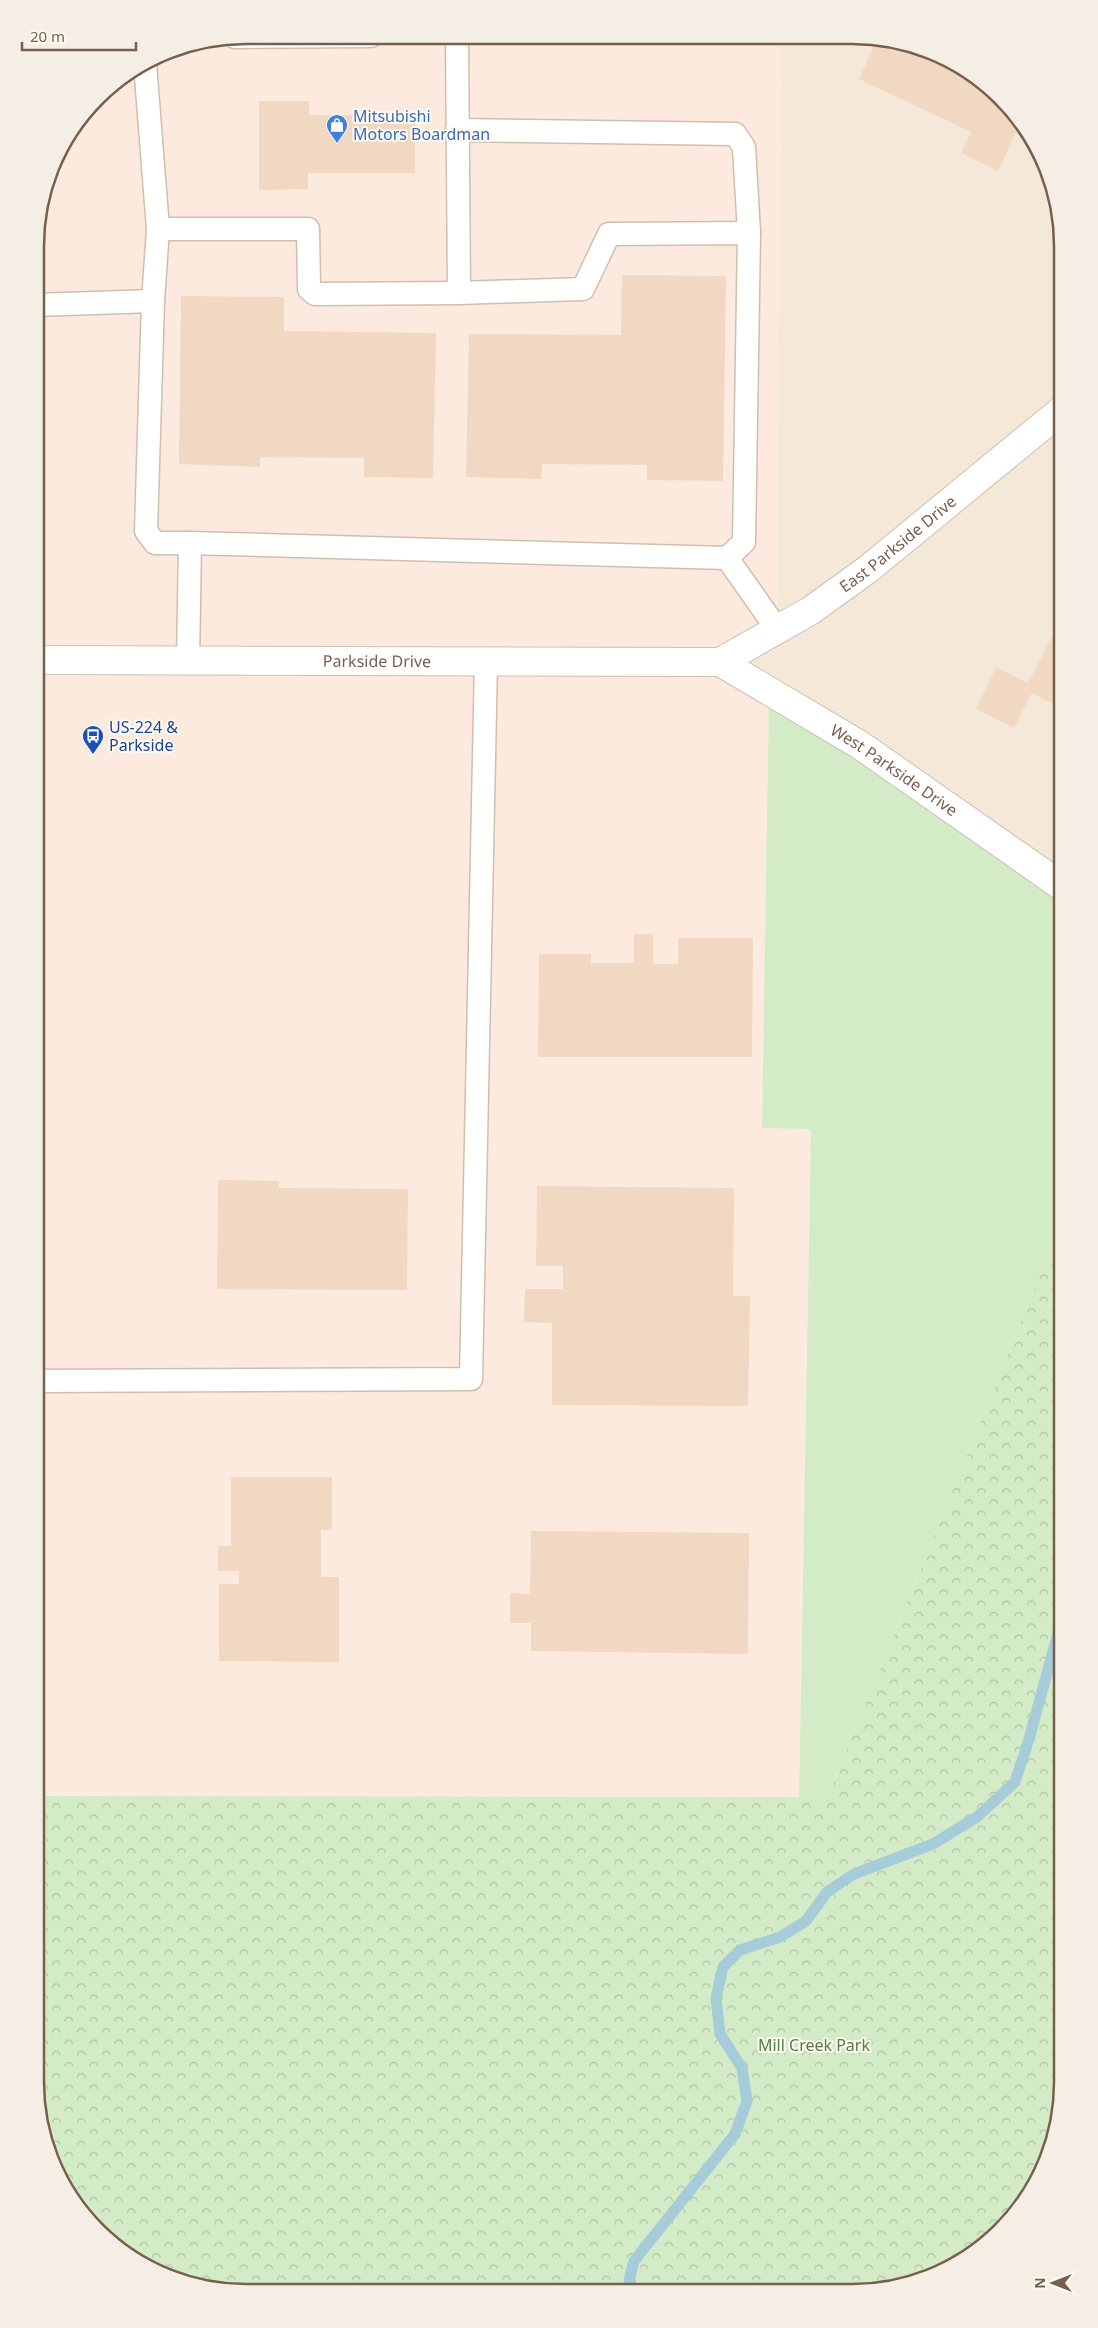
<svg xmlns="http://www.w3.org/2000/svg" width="1098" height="2328" font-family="'Noto Sans',sans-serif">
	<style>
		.residential { fill: #f4e9d9 }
		.commercial { fill: #fceadf }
		.grass { fill: #d4ebc8 }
		.forest { fill: url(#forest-crowns) }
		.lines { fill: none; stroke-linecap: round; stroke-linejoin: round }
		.stream { stroke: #a5ccd8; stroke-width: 11 }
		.building { fill: #f1d8c2 }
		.service-casing { stroke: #cfbfaf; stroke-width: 25 }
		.minor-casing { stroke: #cfbfaf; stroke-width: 30 }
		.service { stroke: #fff; stroke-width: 22 }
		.minor { stroke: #fff; stroke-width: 28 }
		.labels { text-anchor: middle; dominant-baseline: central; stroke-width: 4; stroke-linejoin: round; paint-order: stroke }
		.shop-label { font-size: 16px; fill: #366cbe; stroke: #fffaf1; text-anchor: start }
		.street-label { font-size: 16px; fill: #785f4d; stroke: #fffaf1 }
		.transit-label { font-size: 16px; fill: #164399; stroke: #fffaf1; text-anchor: start }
		.park-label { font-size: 16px; fill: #527d45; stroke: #fffaf1 }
		.rim { fill: none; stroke: #785f4d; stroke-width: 2.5 }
	</style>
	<defs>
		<pattern id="forest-crowns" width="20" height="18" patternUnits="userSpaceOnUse" patternTransform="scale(1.25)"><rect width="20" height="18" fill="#d4ebc8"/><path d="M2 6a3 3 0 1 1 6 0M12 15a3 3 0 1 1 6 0" fill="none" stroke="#b1c2a5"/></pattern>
	</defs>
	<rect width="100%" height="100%" fill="#fcf7ea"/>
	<polygon class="residential" points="781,38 893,39 946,57 991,88 1028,129 1056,191 1063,246 1063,887 720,662 777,629"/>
	<polygon class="commercial" points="246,35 781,38 777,629 720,662 769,691 762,1128 811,1128 799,1797 35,1796 35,232 57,153 107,88 165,51"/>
	<polygon class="grass" points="769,691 1063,887 1063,1219 828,1797 799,1797 811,1129 762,1128"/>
	<polygon class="forest" points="1063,1219 1063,2096 1047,2163 1011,2221 969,2258 907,2286 852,2293 205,2289 152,2271 107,2240 70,2199 42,2137 35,2082 35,1796 828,1797"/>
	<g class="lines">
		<polyline class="stream" points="634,2292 629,2280 634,2261 735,2134 747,2101 742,2068 720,2034 716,1998 723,1967 740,1950 780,1937 806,1921 827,1892 854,1874 933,1844 977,1817 1015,1782 1029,1739 1063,1615"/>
	</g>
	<g class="building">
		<polygon points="877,39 893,39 946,57 991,88 1021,121 998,171 961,153 971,132 859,79"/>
		<polygon points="259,101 309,101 309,115 415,115 415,173 308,173 308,189 259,190"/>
		<polygon points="622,275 726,276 723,481 647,480 647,465 542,464 541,479 466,477 469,334 621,335"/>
		<polygon points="181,296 284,297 284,331 436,333 433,478 364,477 364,458 260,457 260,467 179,464"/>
		<polygon points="1063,615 1063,709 1032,693 1014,728 976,709 996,667 1028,683"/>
		<polygon points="634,934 653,934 653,964 678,964 678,938 753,938 752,1057 538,1057 539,954 591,954 591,963 634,963"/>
		<polygon points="218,1180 279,1181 279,1188 408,1189 407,1290 217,1289"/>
		<polygon points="537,1186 734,1188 733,1296 750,1296 748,1406 552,1405 552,1323 524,1322 525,1289 563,1289 563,1266 536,1266"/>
		<polygon points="231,1477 332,1477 332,1530 321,1530 321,1577 339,1577 339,1662 219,1661 219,1584 239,1584 239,1571 218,1571 218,1546 231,1546"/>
		<polygon points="531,1531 749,1533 748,1654 531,1651 531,1623 510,1623 510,1593 530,1594"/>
	</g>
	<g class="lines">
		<g class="service-casing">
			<g id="service">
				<polyline points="235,37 371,36"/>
				<polyline points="145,64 158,229 153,301 146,531 155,543 190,543 188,661"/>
				<polyline points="457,130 735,134 744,147 749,233"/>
				<polyline points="158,229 308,229 309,289 315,294 459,293"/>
				<polyline points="35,305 153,301"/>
				<polyline points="190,543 727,558 744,542 749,233 609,234 583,289 459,293 457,36"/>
				<polyline points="727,558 777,629"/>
				<polyline points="35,1381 471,1379 486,662"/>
			</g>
		</g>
		<g class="minor-casing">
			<g id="minor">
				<path id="s1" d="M35 660 720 662"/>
				<path id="s2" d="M720 662 810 611 867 570 1063 409"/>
				<path id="s3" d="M720 662 860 745 1063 887"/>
			</g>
		</g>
		<use href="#service" class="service"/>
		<use href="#minor" class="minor"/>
	</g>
	<defs>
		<g id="shop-pin" transform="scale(1.125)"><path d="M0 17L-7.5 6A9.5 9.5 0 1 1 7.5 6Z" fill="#3f7fe0" stroke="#fffaf1"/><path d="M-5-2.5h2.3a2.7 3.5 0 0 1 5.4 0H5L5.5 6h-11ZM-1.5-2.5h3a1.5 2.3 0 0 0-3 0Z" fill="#fff"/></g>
		<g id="bus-pin" transform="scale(1.125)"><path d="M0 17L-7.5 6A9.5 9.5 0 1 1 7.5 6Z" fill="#1a4fb4" stroke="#fffaf1"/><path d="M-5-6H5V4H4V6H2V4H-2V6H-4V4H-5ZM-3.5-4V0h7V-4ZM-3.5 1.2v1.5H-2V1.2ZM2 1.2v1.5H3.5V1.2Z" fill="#fff"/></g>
	</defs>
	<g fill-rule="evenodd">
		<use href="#shop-pin" x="337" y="125"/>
		<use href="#bus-pin" x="93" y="736"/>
	</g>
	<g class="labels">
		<g class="shop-label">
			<text x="353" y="116">Mitsubishi<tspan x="353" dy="18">Motors Boardman</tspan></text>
		</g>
		<g class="street-label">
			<text stroke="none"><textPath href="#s2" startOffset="214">East Parkside Drive</textPath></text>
			<text stroke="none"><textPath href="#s1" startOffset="342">Parkside Drive</textPath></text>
			<text stroke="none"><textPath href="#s3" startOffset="205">West Parkside Drive</textPath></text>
		</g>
		<g class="transit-label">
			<text x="109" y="727">US-224 &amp;<tspan x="109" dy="18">Parkside</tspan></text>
		</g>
		<g class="park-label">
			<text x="814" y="2045">Mill Creek Park</text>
		</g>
	</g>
	<path d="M0 0H1098V2328H0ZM246 44H852A202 202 0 0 1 1054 246V2082A202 202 0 0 1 852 2284H246A202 202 0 0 1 44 2082V246A202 202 0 0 1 246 44Z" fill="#f4eee4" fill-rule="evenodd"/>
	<path class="rim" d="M246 44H852A202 202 0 0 1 1054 246V2082A202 202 0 0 1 852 2284H246A202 202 0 0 1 44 2082V246A202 202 0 0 1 246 44Z"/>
	<g transform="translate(1053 2283) rotate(270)" stroke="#fffaf1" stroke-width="4" paint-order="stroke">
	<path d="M0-4L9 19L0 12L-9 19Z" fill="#785f4d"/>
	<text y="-8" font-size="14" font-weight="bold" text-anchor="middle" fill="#785f4d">N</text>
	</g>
	<path d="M22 42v8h114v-8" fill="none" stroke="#785f4d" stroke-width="2.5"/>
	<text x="30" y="42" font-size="15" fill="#785f4d" stroke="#fffaf1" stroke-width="4" paint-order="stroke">20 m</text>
</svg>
